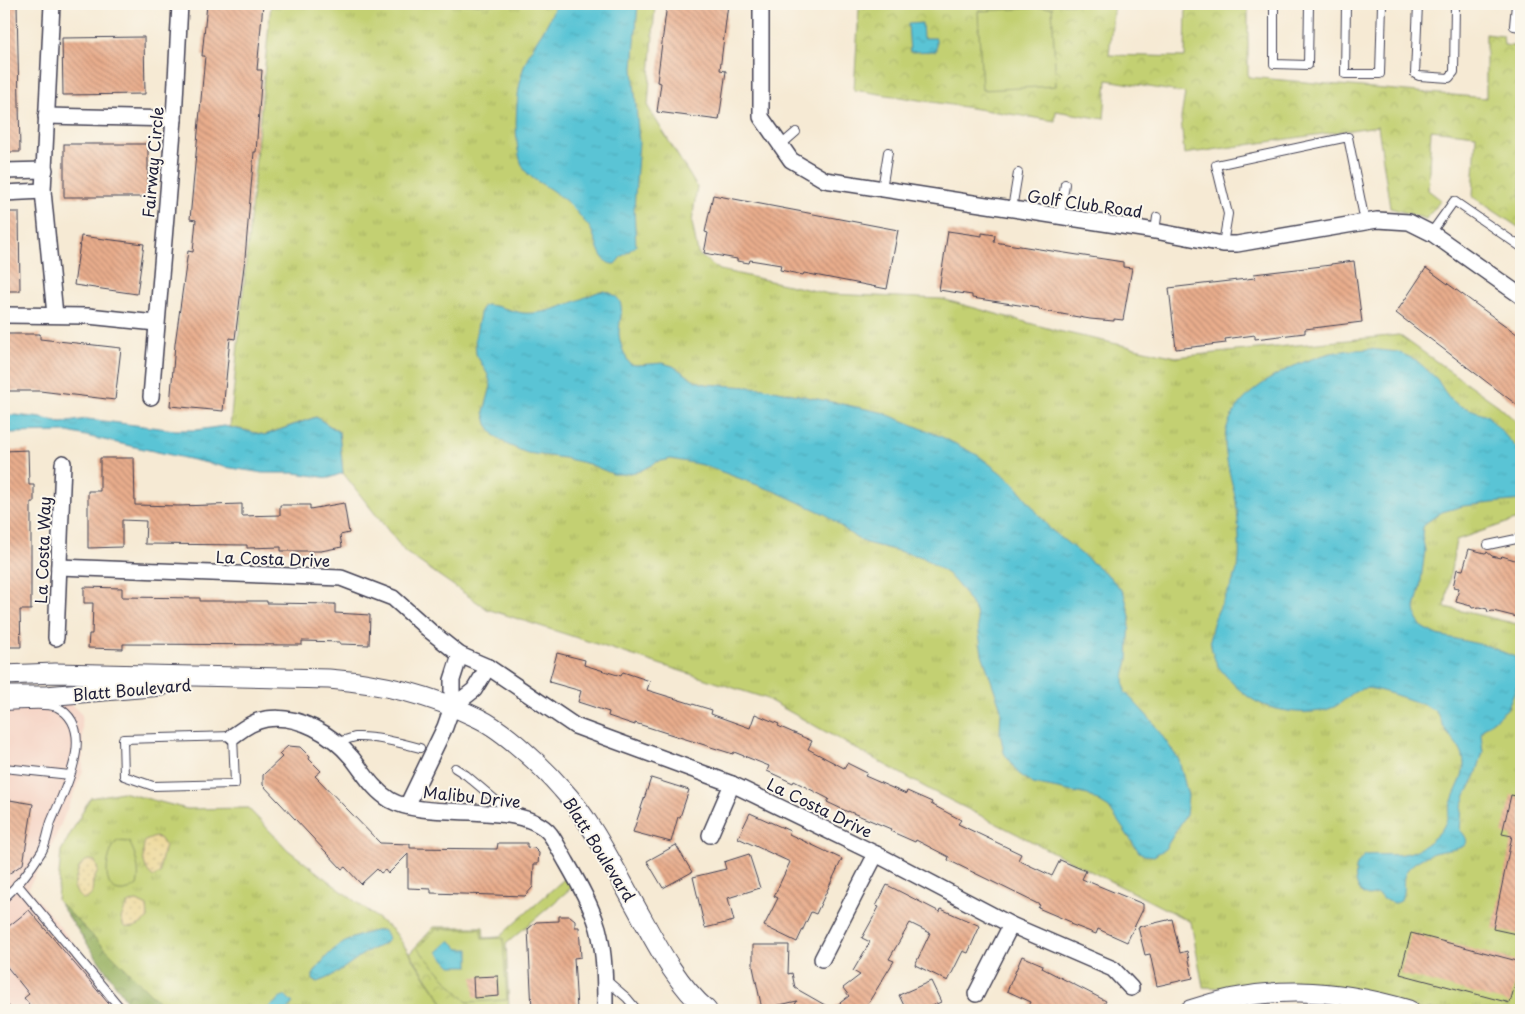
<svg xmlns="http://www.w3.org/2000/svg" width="1525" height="1014" font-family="'Playpen Sans',sans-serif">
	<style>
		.built { fill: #f5d2c3 }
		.grass { fill: url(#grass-tufts); stroke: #727956 }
		.forest { fill: url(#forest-crowns); stroke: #5e6a50 }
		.sand { fill: url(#sand-dots); stroke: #887e6c }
		.park { fill: url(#park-crowns); stroke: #727956 }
		.garden { fill: #c3d072; stroke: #727956 }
		.water { fill: url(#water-ripples); stroke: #3e7388 }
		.building { fill: url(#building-back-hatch) }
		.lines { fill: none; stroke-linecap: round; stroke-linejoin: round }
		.service-casing { stroke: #424052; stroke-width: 10 }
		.minor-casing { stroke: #424052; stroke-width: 18 }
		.tertiary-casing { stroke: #424052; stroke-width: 21 }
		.service { stroke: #fff; stroke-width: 8 }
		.minor { stroke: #fff; stroke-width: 15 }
		.tertiary { stroke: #fff; stroke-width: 19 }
		.labels { text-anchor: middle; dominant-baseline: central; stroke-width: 4; stroke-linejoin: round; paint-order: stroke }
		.street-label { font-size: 16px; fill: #22223b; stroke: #fbf7ec }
	</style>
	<defs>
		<pattern id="grass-tufts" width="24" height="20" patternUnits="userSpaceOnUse" patternTransform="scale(1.25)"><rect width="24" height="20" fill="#c3d072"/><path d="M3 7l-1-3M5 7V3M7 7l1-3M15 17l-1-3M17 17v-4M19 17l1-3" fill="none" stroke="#a7b264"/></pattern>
		<pattern id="forest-crowns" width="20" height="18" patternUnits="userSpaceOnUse" patternTransform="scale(1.25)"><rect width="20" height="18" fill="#9ab264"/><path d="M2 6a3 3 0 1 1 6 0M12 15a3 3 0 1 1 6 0" fill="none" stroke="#7d9054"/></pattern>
		<pattern id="sand-dots" width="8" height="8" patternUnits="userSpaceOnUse" patternTransform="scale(1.25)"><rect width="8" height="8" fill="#eeda9e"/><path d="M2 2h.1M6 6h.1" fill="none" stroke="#ccbb89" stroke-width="1.8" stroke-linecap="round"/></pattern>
		<pattern id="park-crowns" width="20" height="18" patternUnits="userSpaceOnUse" patternTransform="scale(1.25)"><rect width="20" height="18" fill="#c3d072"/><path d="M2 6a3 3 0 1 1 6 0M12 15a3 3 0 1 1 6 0" fill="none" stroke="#a7b264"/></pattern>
		<pattern id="water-ripples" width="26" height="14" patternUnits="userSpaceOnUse" patternTransform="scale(1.25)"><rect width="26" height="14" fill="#5ac4d5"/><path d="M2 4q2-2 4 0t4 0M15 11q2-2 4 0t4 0" fill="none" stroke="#4ea8b8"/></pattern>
		<pattern id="building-back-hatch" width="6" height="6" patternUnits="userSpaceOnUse" patternTransform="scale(1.25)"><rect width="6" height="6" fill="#e9ad8c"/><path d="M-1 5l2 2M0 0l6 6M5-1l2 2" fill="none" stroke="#bc8c74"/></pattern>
	</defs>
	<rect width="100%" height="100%" fill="#fbf7ec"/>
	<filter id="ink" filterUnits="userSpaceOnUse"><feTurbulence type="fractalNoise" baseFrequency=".02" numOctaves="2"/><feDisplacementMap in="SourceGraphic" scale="10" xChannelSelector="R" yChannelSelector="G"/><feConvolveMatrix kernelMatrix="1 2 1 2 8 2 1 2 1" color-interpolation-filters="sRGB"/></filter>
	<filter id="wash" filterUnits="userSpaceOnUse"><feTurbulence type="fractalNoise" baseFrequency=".0096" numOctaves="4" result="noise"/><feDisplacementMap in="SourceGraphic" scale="20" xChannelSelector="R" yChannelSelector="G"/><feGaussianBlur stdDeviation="1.12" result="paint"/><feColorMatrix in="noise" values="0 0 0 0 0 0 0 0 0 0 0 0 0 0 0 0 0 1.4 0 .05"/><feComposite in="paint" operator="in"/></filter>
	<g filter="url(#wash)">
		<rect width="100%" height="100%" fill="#f6ead4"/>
		<polygon class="built" points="69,702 82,715 83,771 51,848 28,888 128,1010 4,1010 4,705"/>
		<g class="grass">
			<polygon points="271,4 655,4 648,107 697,187 692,222 698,254 720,270 829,294 942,299 1058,331 1176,357 1399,335 1499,406 1521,426 1521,518 1456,540 1445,607 1521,625 1521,1010 1409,1010 1286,991 1203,987 1191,922 932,791 765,698 487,609 405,552 343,473 339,432 316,417 265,435 230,427"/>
			<polygon points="122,792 187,809 248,808 288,850 394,931 444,1004 452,1010 164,1010 162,1005 57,900 61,851 90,798"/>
		</g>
		<polygon class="forest" points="57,900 162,1005 164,1010 133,1010"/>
		<g class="sand">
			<path d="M155 837 160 838 165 845 160 866V873L154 877C143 871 141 852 145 841Z"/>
			<path d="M89 860 95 861 98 871 93 881 92 894 87 899H83L78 895 74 887C76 877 78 862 89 860Z"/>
			<path d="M137 901 147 906 148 918C141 925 133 929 124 927L121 918 125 909 130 902Z"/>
		</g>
		<g class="park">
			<polygon points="878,4 1114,4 1109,55 1185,57 1186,4 1248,4 1248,77 1486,98 1486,34 1503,36 1504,45 1521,47 1521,229 1473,197 1476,135 1431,130 1428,190 1441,200 1426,219 1390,208 1378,126 1184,154 1181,118 1185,93 1107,80 1104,119 1056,111 1055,121 854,90 859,9"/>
			<polygon points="572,872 578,882 506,944 509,1010 452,1010 444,1004 410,953 434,927 483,927 484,938 499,937"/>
		</g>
		<g class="garden">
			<polygon points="1052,7 1056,86 982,90 978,11"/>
			<path d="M117 841 129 842C136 853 141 873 137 885 129 892 114 895 109 883 104 872 109 849 117 841Z"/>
			<polygon points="436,929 481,929 482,939 503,938 507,1000 467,1002 417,948"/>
		</g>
		<g class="water">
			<path d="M555 4H638L633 68 639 142 634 209 636 246 621 257 615 264C599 265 597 240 591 230 589 226 586 223 584 221 575 209 566 200 554 192 544 184 531 180 524 169 511 147 516 84 526 61 534 40 550 26 555 4Z"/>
			<polygon points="922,23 923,38 936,38 936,51 910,52 908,24"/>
			<path d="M605 291C630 299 619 315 619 334 620 344 624 355 630 364L636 365 663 363 673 366 696 381 705 384 764 388 881 412 940 436 979 456 1014 483 1050 529 1109 576 1124 593 1130 616 1128 660 1124 677 1125 692 1151 720 1179 760 1188 796 1186 815 1165 849 1154 856 1144 855 1139 852 1109 808 1088 795 1033 784 1018 773 1004 753 1000 732 1001 709 982 654 976 612 963 591 948 574 922 557 866 543 856 538 825 514 774 491 703 465 671 459 657 462 640 471 625 474H613L589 464 564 458 527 453 508 445 495 436 487 424 484 412 491 386 488 375 476 354 475 338 481 309 485 305C498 305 510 311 523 313 549 315 575 301 598 292Z"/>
			<path d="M1370 349 1398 352 1416 360 1437 379 1448 397 1458 405 1487 415 1521 453V500L1463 506 1442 512 1427 522 1423 527 1422 535 1425 550 1420 588 1415 608 1417 620 1423 628 1437 635 1488 646 1515 657 1520 669 1519 681 1507 709 1483 729 1481 734 1483 752 1476 775 1466 795 1462 807 1460 830C1480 850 1450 849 1438 852 1431 853 1422 858 1416 862 1411 865 1406 870 1404 877 1402 885 1407 908 1390 902 1386 901 1381 897 1377 894 1373 895 1369 897 1365 895 1355 891 1354 873 1357 865 1359 861 1362 858 1365 855 1399 853 1410 861 1438 834 1448 824 1448 811 1453 798 1457 787 1464 777 1464 764 1464 752 1456 743 1448 734 1443 727 1441 718 1435 711 1426 704 1385 691 1373 689 1355 685 1348 700 1334 707 1316 715 1292 713 1273 708 1251 703 1235 687 1221 670 1217 666 1215 660 1213 654 1201 619 1236 593 1239 559 1240 545 1238 515 1236 501 1232 481 1225 461 1225 440 1226 394 1292 363 1331 353 1343 350 1358 350 1370 349Z"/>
			<polygon points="14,415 42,418 61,423 87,419 175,430 197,430 224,426 265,435 316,417 339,432 343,473 329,478 295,473 263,473 225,467 68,432 4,433 4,416"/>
			<path d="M383 930 387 935 388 940C384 946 374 948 368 951 350 962 337 976 317 982L313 980V975C317 968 322 962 327 956 339 942 365 931 383 930Z"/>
			<polygon points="450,940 459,949 469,949 469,966 451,966 437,952"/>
			<polygon points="283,996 286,996 293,1003 287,1010 266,1010"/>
		</g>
		<g id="blocks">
			<g class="building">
				<polygon points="4,4 17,4 20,152 4,152"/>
				<polygon points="207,4 263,4 257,70 262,70 256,152 254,152 245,258 235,339 230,338 223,411 170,406 175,344 188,251 193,252 196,220 190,219 205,56 202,56"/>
				<polygon points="667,4 728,4 720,70 726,71 719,120 657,112 661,83 657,82"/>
				<polygon points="144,37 145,94 63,95 62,38"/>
				<rect x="64" y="144" width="84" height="53"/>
				<polygon points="713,195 898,230 887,289 804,273 803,275 780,270 781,265 750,260 749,263 737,261 737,259 704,253 708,233 705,232"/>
				<polygon points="4,212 19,212 20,291 4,291"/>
				<polygon points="948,231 982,236 982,233 995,235 994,242 1123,262 1123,267 1132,268 1123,320 1114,319 1114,321 1090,319 1039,310 1039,308 972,298 972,295 939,290"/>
				<polygon points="81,236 144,244 137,294 74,285"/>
				<polygon points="1354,261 1362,322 1305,329 1305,333 1255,339 1255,335 1225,339 1226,343 1176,349 1169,288 1255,278 1254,274 1331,265 1331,264"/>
				<polygon points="1426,268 1521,337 1521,408 1396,313"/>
				<polygon points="4,334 40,334 40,339 121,348 115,400 40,391 4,391"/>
				<polygon points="28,450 29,485 34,485 34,502 31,502 31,610 20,610 21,647 4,647 4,451"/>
				<polygon points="100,458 134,458 135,505 179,506 242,504 242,516 280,515 280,505 310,505 310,509 344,503 349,533 340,535 342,547 321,551 281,551 281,547 247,548 247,545 145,544 146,521 122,520 122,547 88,548 88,491 100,491"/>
				<polygon points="1469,549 1485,553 1487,552 1492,556 1500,558 1502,556 1521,562 1521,618 1493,611 1488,612 1487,609 1479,607 1472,608 1471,606 1456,602 1459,588 1453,587 1457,569 1463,570"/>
				<polygon points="84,587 122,588 122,597 200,598 200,601 267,601 267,603 335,604 335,613 370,615 369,645 340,644 340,642 302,641 302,645 123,644 123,649 88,648 89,634 92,634 93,603 84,603"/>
				<polygon points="557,653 585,660 584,665 621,676 623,672 650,681 647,690 712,710 711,714 750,728 755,714 779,724 778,726 812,741 808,749 844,768 847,763 867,773 865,776 906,794 907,791 932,802 931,804 961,820 958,824 1021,854 1018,860 1052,876 1060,860 1086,871 1082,879 1143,904 1143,909 1127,942 1098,929 1096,934 1070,924 1071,922 1038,908 1040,905 948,860 949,857 916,840 915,842 890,831 891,829 848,811 848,812 827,802 829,799 794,781 793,783 767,771 769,766 734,752 733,754 635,723 635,725 608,716 609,712 578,702 581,691 549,682"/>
				<polygon points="288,746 300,747 310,757 309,759 321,771 315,776 380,843 410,844 410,848 497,849 498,843 527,843 527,847 534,848 539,853 538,864 534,864 533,887 525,896 431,893 431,889 408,888 408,854 388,874 385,870 381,873 377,869 361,884 345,867 342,869 263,785 263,775 282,757 279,754"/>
				<polygon points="651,778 689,790 680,817 678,817 671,842 633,832"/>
				<polygon points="1511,795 1521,797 1521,935 1493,929 1512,836 1502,834"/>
				<polygon points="4,799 33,804 23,864 4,877"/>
				<polygon points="750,813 790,831 789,834 842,859 816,914 811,912 797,942 764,926 778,898 774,896 790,862 738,838"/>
				<polygon points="676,845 692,872 663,888 647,861"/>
				<polygon points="749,854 760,888 728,898 734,921 705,928 693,877 726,869 724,862"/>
				<polygon points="887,885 940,912 941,909 980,926 968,953 963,951 948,981 915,965 930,933 910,923 889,959 894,961 864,1010 792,1010 797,1001 762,1009 753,967 753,945 789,945 788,974 792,973 795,988 832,1009 849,996 843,988 860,975 853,971 870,942 862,938 879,907 876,906"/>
				<polygon points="29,910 114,1010 34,1010 24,998 29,994 4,963 4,930"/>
				<polygon points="559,916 570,916 575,920 575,927 579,927 581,957 574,958 577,1010 532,1010 528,929 536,922 559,921"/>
				<polygon points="1172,919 1180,953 1187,951 1193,978 1157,986 1150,954 1145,955 1138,927"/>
				<polygon points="1411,933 1521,962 1510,1003 1400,974"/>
				<polygon points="1022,956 1043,965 1042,968 1106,1001 1101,1010 1027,1010 1031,1002 1007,991"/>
				<polygon points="498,976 499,996 474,998 473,977"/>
				<polygon points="931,981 941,1002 923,1010 906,1010 899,995"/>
			</g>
		</g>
	</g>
	<g filter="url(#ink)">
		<use href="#blocks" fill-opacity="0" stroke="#424052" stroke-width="1"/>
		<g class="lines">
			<g class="service-casing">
				<g id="service">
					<polyline points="1274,4 1274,64 1308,65 1309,4"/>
					<polyline points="1346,4 1345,74 1380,74 1382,4"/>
					<polyline points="1418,4 1415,74 1419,76 1449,78 1454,72 1455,4"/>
					<polyline points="1516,4 1514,26 1521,27"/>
					<polyline points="781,145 796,132"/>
					<polyline points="882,189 888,152"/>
					<polyline points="1012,209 1018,173"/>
					<polyline points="1060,217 1065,184"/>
					<polyline points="1155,231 1157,217"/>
					<polyline points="1431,233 1454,201 1521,247"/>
					<polyline points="1223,244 1228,214 1216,165 1348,137 1365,222"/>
					<polyline points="1488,545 1521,538"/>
					<path d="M4 706C17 706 46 702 57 707 99 729 63 792 51 822 48 831 47 842 42 851 32 867 19 885 4 898"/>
					<polygon points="233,736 235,784 153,786 124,776 123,739"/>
					<path d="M337 742C343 741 350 738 356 737 375 736 402 743 420 748"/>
					<polyline points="4,768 70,775"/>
					<polyline points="455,768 466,775 511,813"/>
					<polyline points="17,884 122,1010"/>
					<polyline points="605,979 627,998 637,1010"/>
					<polyline points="4,1008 6,1010"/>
				</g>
			</g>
			<g class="minor-casing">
				<g id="minor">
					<polyline points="52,4 43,191 55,315"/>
					<polyline points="761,4 761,117 791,160 825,180 1155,231 1223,244 1237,244 1377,220 1409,222 1433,234 1521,296"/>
					<polyline points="46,116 174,119"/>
					<polyline points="4,171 45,170"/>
					<polyline points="4,193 43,191"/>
					<polyline points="4,315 88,316 156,323"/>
					<polyline points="151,397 174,119 180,4"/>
					<polyline points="59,567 341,578 393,598 430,631 460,655 488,667 575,726 732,784 876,854 1011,925 1113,969 1131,988"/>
					<polyline points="56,638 63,463"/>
					<polyline points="460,655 452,680 452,707 474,690 488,667"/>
					<path d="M233 736C243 729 253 721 266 719 298 714 332 734 352 758 364 773 373 790 390 800 428 822 522 799 550 834 556 842 561 853 567 863 579 884 591 905 598 928 605 954 605 983 605 1010"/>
					<polyline points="407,806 445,727 452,707"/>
					<polyline points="710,835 732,784"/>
					<polyline points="822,959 876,854"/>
					<polyline points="976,994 1011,925"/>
				</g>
			</g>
			<g class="tertiary-casing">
				<g id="tertiary">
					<path d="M4 675 55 673 329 679C381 683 431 695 478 718 505 731 543 767 562 789 590 819 611 862 631 898 653 937 673 981 707 1010"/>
					<polyline points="4,696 46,696 162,686"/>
					<path d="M1190 1010C1264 984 1335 988 1409 1010"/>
				</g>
			</g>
			<use href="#service" class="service"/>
			<use href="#minor" class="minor"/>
			<use href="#tertiary" class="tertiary"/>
		</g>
	</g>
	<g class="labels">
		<g class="street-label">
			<text transform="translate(152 162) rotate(-85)">Fairway Circle</text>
			<text transform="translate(1085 203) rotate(8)">Golf Club Road</text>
			<text transform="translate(42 550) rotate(-88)">La Costa Way</text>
			<text transform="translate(273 558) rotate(2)">La Costa Drive</text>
			<text transform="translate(132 689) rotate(-5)">Blatt Boulevard</text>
			<text transform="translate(472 796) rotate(6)">Malibu Drive</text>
			<text transform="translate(820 807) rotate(26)">La Costa Drive</text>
			<text transform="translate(600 849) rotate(58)">Blatt Boulevard</text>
		</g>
	</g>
	<rect width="1525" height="1014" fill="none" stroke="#fbf7ec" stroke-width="20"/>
</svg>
